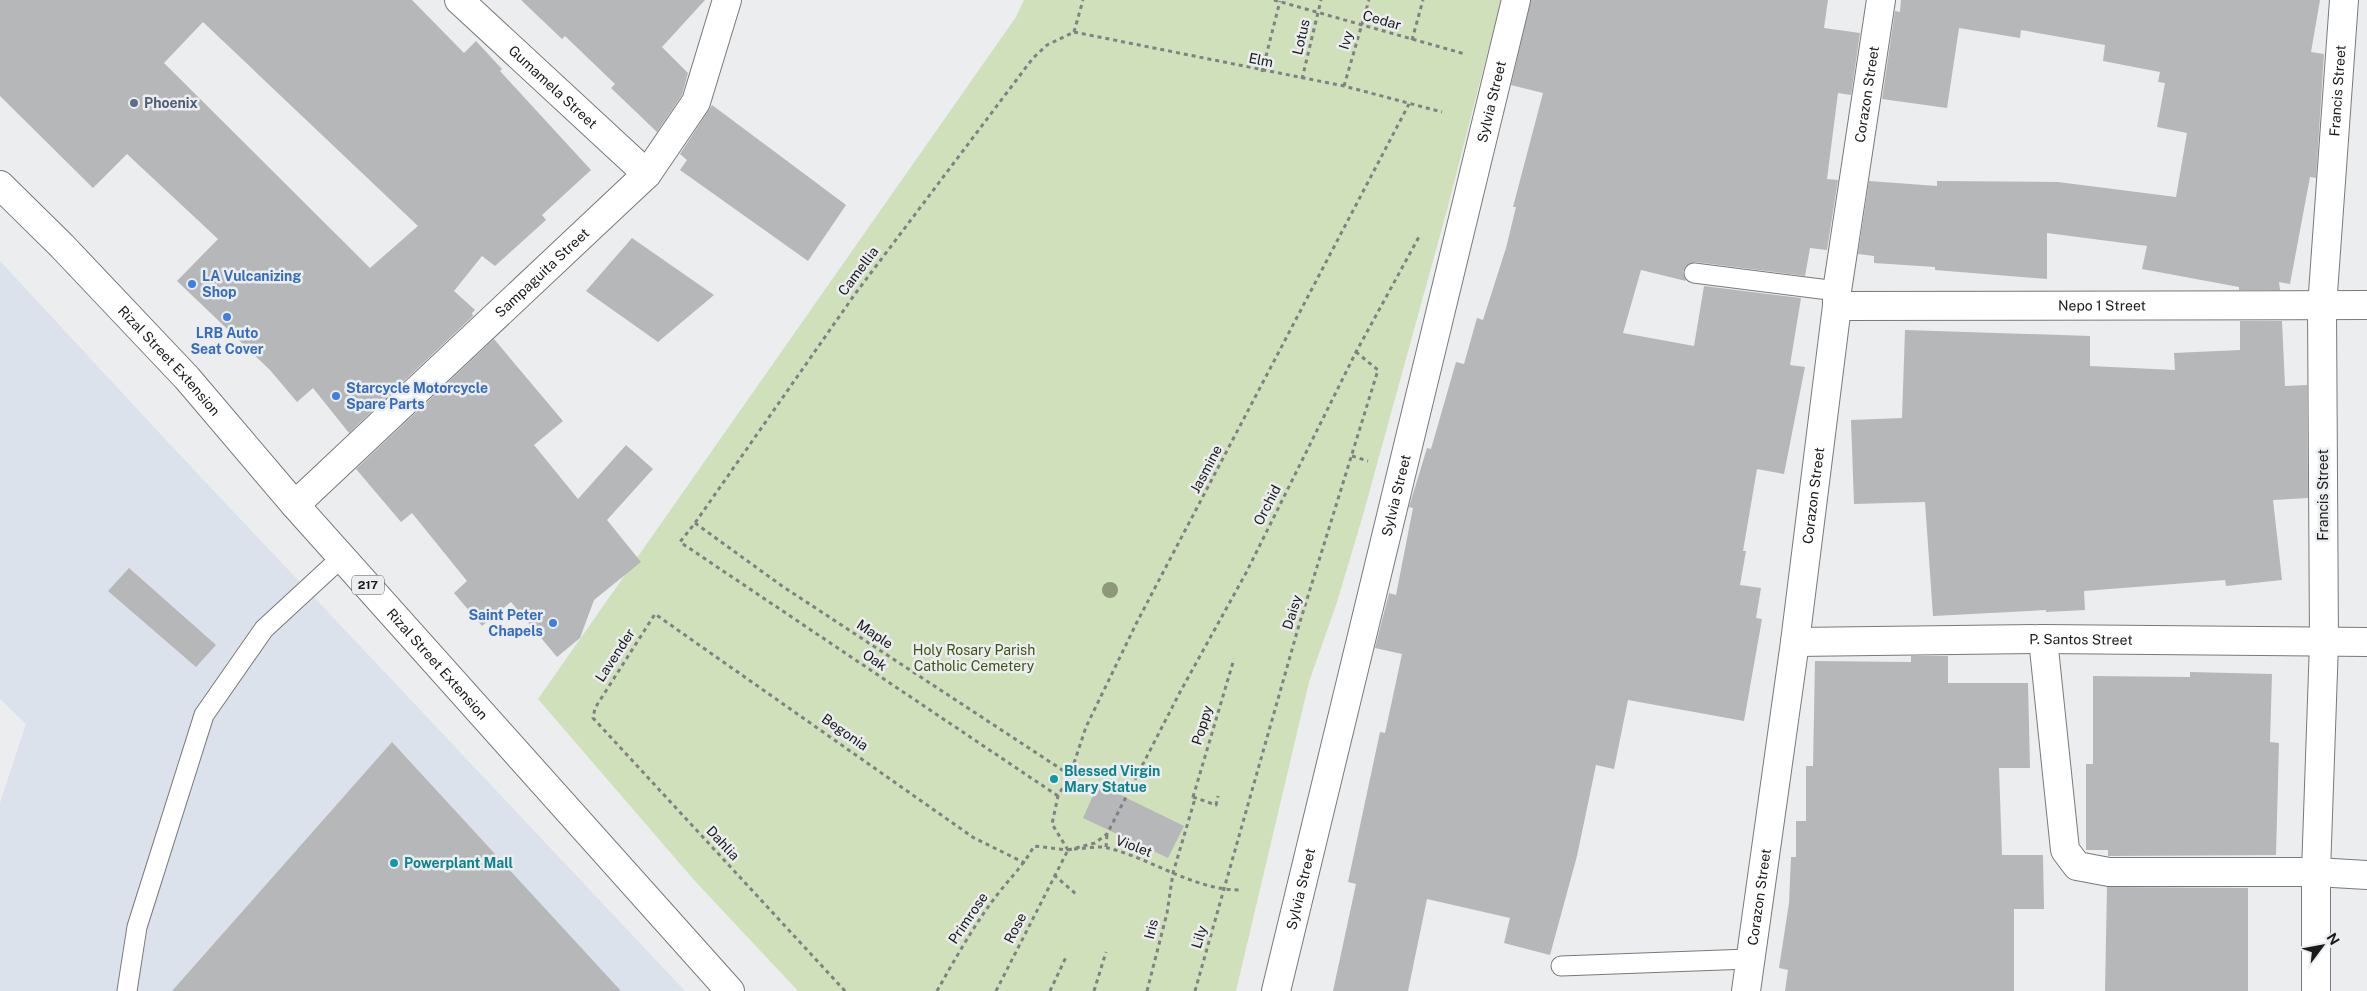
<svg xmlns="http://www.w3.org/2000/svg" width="2367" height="991" font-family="'Public Sans',sans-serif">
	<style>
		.built { fill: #dce2eb }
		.green { fill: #d0e0ba }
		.building { fill: #b5b7b9; fill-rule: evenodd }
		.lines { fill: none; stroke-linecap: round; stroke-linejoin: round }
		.lane-casing { stroke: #78797c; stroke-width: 21 }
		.street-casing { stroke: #78797c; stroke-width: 30 }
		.primary-casing { stroke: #78797c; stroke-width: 30 }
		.path { stroke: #808182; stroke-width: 3; stroke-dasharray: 4 4; stroke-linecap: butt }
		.lane { stroke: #fff; stroke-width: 19 }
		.street { stroke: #fff; stroke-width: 28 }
		.primary { stroke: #fff; stroke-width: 28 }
		.tree { fill: #8c9877 }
		.service-dot { fill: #5c6f8a; stroke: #ebedef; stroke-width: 2 }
		.shop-dot { fill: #3f7fe0; stroke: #ebedef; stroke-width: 2 }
		.culture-dot { fill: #0f9aa8; stroke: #ebedef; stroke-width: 2 }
		.labels { text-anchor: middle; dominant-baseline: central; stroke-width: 5; stroke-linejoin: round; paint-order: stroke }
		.shield { fill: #ebedef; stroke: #59595b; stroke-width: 1 }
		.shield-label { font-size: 12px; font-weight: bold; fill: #1a1a1b }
		.street-label { font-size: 14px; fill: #1a1a1b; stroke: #ebedef }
		.service-label { font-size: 14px; font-weight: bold; fill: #4e5e75; stroke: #ebedef; text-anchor: start }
		.shop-label { font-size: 14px; font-weight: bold; fill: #366cbe; stroke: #ebedef; text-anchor: start }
		.park-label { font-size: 14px; fill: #3e5215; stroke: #ebedef }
		.culture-label { font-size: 14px; font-weight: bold; fill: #0d838f; stroke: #ebedef; text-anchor: start }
	</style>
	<rect width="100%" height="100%" fill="#ebedef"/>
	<polygon class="built" points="0,261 165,439 685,991 0,991 0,803 26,724 0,699"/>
	<polygon class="green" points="1024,0 1501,0 1447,210 1363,515 1337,602 1309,682 1236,991 798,991 694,880 538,699 1016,17"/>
	<g class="building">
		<path d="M0 0H412L464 53 476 41 502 69 500 71 591 170 542 215 546 220 495 266 482 256 454 291 475 310 472 313 473 316 349 433 313 388 297 402 270 370 177 281 218 239 127 154 93 188 0 96ZM203 22 418 226 370 268 164 63Z"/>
		<polygon points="521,0 705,0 662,47 688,73 682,95 657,132 611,88 615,84 565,36 562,39"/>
		<polygon points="1531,0 1828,0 1824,28 1860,33 1851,95 1838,93 1827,179 1838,180 1827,250 1810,248 1805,276 1695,262 1685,267 1683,272 1686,281 1641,270 1623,333 1694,346 1704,286 1801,298 1790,365 1805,367 1784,474 1757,469 1743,551 1746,551 1740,585 1761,588 1756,618 1762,619 1744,721 1628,700 1614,769 1596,765 1577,856 1550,955 1504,943 1510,918 1427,899 1408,991 1333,991 1356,884 1348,882 1380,732 1385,733 1402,654 1375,648 1389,593 1396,595 1413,508 1409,507 1427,448 1431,449 1456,362 1464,364 1477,318 1483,320 1506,248 1516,207 1513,207 1543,93 1511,85"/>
		<polygon points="1901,0 2320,0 2311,52 2324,54 2316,178 2310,177 2290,284 2279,282 2280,290 2239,290 2239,287 2142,269 2147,246 2047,233 2047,279 1935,270 1935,267 1874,263 1874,256 1858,254 1869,181 1937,186 1937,181 2058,182 2176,197 2187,133 2157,127 2165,83 2158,82 2160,72 2103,61 2105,45 2021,30 2020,38 1959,28 1947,108 1882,99 1895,11 1900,12"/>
		<polygon points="712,105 846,205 808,261 680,170 687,160 680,154"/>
		<polygon points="632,238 714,295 658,342 586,291"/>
		<polygon points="2240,321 2282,321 2285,386 2307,385 2308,498 2273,500 2282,580 2226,586 2225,580 2084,591 2085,610 2046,612 2046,610 1933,616 1925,502 1854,504 1851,420 1902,418 1905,330 2090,336 2090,366 2175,370 2174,353 2240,350"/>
		<polygon points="494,339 563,421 534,445 578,499 626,445 653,469 607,520 641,562 594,600 580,638 557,657 511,602 482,626 454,593 467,581 412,513 401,522 356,469"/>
		<polygon points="129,568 216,645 196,667 108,591"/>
		<polygon points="1911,656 1948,656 1948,683 2028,683 2030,768 1999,768 2002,855 2043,855 2044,909 2014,909 2014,991 1785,991 1788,970 1779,968 1789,903 1791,857 1796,857 1796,821 1806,821 1806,766 1813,766 1815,661 1911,662"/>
		<polygon points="2190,672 2272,674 2270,742 2279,743 2276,855 2110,856 2108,856 2108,850 2086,850 2086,764 2093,764 2093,676 2190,677"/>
		<polygon points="392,742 621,991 172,991"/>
		<polygon points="1098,784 1184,826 1168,858 1083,818"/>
		<polygon points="2107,887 2248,888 2248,991 2105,991"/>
	</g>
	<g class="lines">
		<g class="lane-casing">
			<g id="lane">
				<polyline points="1694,273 1837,291"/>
				<polyline points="1561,966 1749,959"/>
				<polyline points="127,991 137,927 204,715 264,629 342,557"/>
			</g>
		</g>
		<g class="street-casing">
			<g id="street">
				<path id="s1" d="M459 0 647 174"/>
				<path id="s2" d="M1837 306 2367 305"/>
				<path id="s3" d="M295 505 647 174 696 102 727 0"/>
				<polyline points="2043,639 2065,850 2077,866 2109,872 2316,872 2367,875"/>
				<path id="s4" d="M1795 642 2043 639 2367 642"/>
				<path id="s5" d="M1276 991 1516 0"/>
				<path id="s6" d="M1746 991 1795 642 1837 306V291L1881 0"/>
				<path id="s7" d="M2316 991V872L2324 643 2322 307 2344 0"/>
			</g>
		</g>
		<g class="primary-casing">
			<g id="primary">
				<path id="s8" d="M0 185 62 246 187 378 295 505 730 991"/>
			</g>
		</g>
		<g class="path">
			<polyline points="1274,0 1465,54"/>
			<polyline points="1074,32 1344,86 1442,112"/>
			<polyline points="1074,32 1083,0"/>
			<polyline points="1412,40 1423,0"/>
			<polyline points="1262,72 1280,1"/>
			<polyline points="1302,79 1321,0"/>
			<polyline points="1344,86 1369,0"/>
			<polyline points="1352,456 1368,461"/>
			<polyline points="695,523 782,586 1070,775"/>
			<polyline points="1058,796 680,542 695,523 855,294 1033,58 1047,45 1074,32"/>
			<polyline points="1193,797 1216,805 1218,796"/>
			<polyline points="1106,847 1107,835"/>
			<path d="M1074 849C1084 849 1099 845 1108 848 1152 859 1194 890 1240 890"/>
			<polyline points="1068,850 1052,824 1058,796 1070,775 1086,727 1137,622 1409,104"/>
			<polyline points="1068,850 1095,843 1107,834 1179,694 1246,573 1356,352 1420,235"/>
			<polyline points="1054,875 1076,894"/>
			<polyline points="845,991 593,718 595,708 655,614 974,838 1025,863"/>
			<path d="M937 991C955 959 974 925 997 895 1010 878 1024 865 1034 846L1068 850"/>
			<polyline points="996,991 1068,850"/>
			<polyline points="1050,991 1067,955"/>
			<polyline points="1094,991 1106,952"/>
			<polyline points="1147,991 1167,913 1173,873 1194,802 1193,797 1234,659"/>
			<polyline points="1195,991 1299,625 1378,370 1356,352"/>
		</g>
		<use href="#lane" class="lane"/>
		<use href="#street" class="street"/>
		<use href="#primary" class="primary"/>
	</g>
	<circle class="tree" cx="1110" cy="590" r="8"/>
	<circle class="service-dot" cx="134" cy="103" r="5"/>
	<g class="shop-dot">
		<circle cx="192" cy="284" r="5"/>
		<circle cx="227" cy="317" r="5"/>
		<circle cx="336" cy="396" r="5"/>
		<circle cx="553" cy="623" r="5"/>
	</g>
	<g class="culture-dot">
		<circle cx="1054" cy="779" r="5"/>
		<circle cx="394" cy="863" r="5"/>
	</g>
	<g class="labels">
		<rect class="shield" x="352" y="575.5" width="32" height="19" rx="4"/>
		<g class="shield-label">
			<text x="368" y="585">217</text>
		</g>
		<g class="street-label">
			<text transform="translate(1382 20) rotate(16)">Cedar</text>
			<text transform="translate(1301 37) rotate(-77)">Lotus</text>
			<text transform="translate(1346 40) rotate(-73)">Ivy</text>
			<text transform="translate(1261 60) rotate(11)">Elm</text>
			<text stroke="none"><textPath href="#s1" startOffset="128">Gumamela Street</textPath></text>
			<text stroke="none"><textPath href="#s7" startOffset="901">Francis Street</textPath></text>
			<text stroke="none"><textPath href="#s6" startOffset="905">Corazon Street</textPath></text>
			<text stroke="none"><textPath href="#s5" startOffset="915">Sylvia Street</textPath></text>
			<text transform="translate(858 271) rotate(-53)">Camellia</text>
			<text stroke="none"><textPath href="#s3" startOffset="339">Sampaguita Street</textPath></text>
			<text stroke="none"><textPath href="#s2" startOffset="265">Nepo 1 Street</textPath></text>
			<text stroke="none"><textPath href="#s8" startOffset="244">Rizal Street Extension</textPath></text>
			<text transform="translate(1206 469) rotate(-62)">Jasmine</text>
			<text stroke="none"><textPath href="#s6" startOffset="500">Corazon Street</textPath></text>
			<text transform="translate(2323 495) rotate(-90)">Francis Street</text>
			<text stroke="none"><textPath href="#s5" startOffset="510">Sylvia Street</textPath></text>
			<text transform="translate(1267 505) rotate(-63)">Orchid</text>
			<text transform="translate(1292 612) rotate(-73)">Daisy</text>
			<text transform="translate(875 634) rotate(34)">Maple</text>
			<text stroke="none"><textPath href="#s4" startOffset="286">P. Santos Street</textPath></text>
			<text transform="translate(615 655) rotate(-57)">Lavender</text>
			<text transform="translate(875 660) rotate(34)">Oak</text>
			<text stroke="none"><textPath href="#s8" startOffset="649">Rizal Street Extension</textPath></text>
			<text transform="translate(1202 725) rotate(-73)">Poppy</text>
			<text transform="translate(845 732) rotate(35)">Begonia</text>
			<text transform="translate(723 843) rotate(47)">Dahlia</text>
			<text transform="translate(1134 846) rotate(21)">Violet</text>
			<text stroke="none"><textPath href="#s5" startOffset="105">Sylvia Street</textPath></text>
			<text stroke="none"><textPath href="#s6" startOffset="95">Corazon Street</textPath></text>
			<text transform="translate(968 918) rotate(-56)">Primrose</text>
			<text transform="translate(1015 928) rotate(-63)">Rose</text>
			<text transform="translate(1151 929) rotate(-76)">Iris</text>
			<text transform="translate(1199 937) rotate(-73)">Lily</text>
		</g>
		<g class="service-label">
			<text x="144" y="103">Phoenix</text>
		</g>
		<g class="shop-label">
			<text x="202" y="276">LA Vulcanizing<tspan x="202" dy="16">Shop</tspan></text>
			<text x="227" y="333" text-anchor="middle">LRB Auto<tspan x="227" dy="16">Seat Cover</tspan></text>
			<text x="346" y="388">Starcycle Motorcycle<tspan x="346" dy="16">Spare Parts</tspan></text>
			<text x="543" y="615" text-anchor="end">Saint Peter<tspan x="543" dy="16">Chapels</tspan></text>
		</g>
		<g class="park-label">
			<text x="974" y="650">Holy Rosary Parish<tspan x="974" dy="16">Catholic Cemetery</tspan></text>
		</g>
		<g class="culture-label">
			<text x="1064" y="771">Blessed Virgin<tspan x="1064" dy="16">Mary Statue</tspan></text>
			<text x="404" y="863">Powerplant Mall</text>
		</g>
	</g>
	<g transform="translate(2322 946) rotate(58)" stroke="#ebedef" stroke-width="4" paint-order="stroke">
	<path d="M0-4L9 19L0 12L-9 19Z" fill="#1a1a1b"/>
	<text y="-8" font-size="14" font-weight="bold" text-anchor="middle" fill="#1a1a1b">N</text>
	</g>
</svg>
